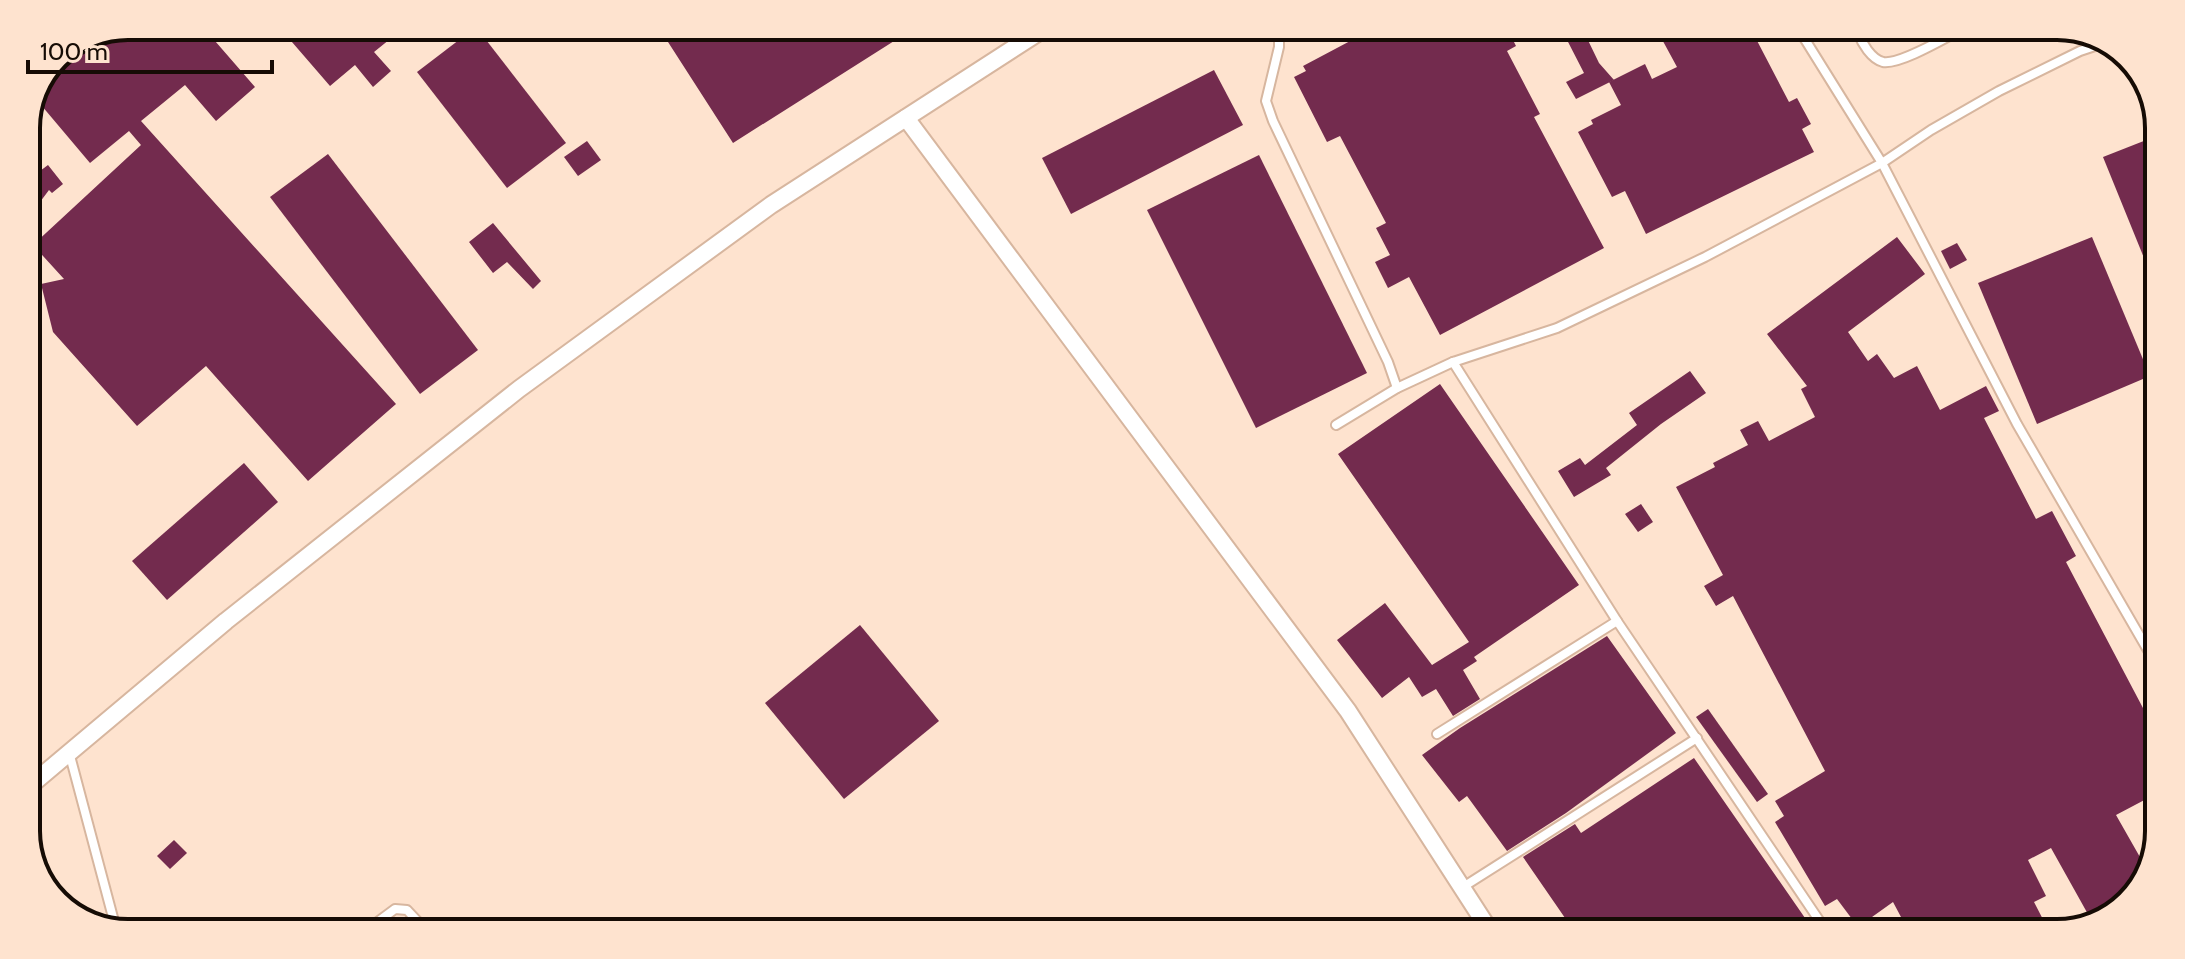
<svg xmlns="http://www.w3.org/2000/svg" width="2185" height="959" font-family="Cabin,sans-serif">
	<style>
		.building { fill: #732b4e }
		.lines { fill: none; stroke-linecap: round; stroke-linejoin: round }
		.lane-casing { stroke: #d7b69f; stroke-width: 12 }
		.street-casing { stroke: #d7b69f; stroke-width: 20 }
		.lane { stroke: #fff; stroke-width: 8 }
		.street { stroke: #fff; stroke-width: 16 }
		.rim { fill: none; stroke: #160c05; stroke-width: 4 }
	</style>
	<rect width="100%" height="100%" fill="#fee3cf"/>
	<g class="building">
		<polygon points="128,26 202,26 255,87 216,121 185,85 141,121 396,404 308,481 206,366 137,426 53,332 41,284 64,279 33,245 141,145 129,131 90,163 36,99 56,56"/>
		<polygon points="279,27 405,27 374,52 391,71 373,87 355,65 330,86"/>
		<polygon points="476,27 566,143 507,188 417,72"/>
		<polygon points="659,28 792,29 913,29 733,143"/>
		<polygon points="1369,31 1509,32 1516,46 1507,51 1540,114 1534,117 1604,248 1440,335 1409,277 1388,288 1375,262 1390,255 1376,228 1386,223 1340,136 1327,142 1294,77 1306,71 1303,66"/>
		<polygon points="1579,32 1584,32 1599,63 1614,80 1576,99 1566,82 1584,73 1566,38"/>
		<polygon points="1658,32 1753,33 1789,102 1797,98 1811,124 1802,129 1814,152 1646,234 1625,191 1612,197 1578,132 1593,124 1591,120 1621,105 1609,82 1645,64 1652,79 1677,67"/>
		<polygon points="1214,70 1243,125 1071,214 1042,158"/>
		<polygon points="2159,135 2157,290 2103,157"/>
		<polygon points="587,141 601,160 578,176 564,157"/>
		<polygon points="328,154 478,350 420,394 270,197"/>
		<polygon points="1259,155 1367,373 1256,428 1147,210"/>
		<polygon points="48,165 63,184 52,193 49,190 40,202 26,192 26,189 36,174"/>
		<polygon points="493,223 541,281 533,289 507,262 493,273 469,242"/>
		<polygon points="1897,237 1925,274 1848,332 1868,361 1877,354 1894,378 1917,366 1940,410 1986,386 1999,411 1984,418 2036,519 2052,511 2076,556 2066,562 2153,727 2152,796 2116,815 2149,873 2135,890 2121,898 2123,904 2113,916 2104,919 2101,909 2089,916 2051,848 2028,860 2046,896 2034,902 2050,933 1909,932 1893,902 1858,927 1837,899 1825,906 1775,822 1784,816 1775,801 1825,771 1733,596 1716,606 1704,586 1723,575 1676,487 1715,467 1713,463 1748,445 1740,430 1758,421 1769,441 1815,417 1801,389 1807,386 1767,334"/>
		<polygon points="2092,237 2150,376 2037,424 1978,283"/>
		<polygon points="1957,243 1967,260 1950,269 1941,251"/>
		<polygon points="1690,371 1706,393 1661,424 1606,468 1611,475 1574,497 1558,471 1580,458 1585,465 1637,425 1629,413"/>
		<polygon points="1440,384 1579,585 1474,657 1477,661 1463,670 1480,699 1453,716 1436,689 1422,697 1409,677 1382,698 1337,640 1385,603 1432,665 1469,642 1338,454"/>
		<polygon points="244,463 278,502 167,600 132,561"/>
		<polygon points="1641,504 1653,522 1638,532 1625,514"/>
		<polygon points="860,625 939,721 844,799 765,703"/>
		<polygon points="1607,636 1676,733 1566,813 1507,851 1467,796 1459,802 1422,755 1460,728"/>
		<polygon points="1708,709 1768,794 1757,802 1696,717"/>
		<polygon points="1694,758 1805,918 1814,932 1574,931 1523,857 1575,824 1581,833"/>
		<polygon points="174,840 187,853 170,869 157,856"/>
	</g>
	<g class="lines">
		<g class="lane-casing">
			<g id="lane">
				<polyline points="1279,31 1279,47 1266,101 1273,121 1388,362 1397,388"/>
				<polyline points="1801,33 1882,163 2017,424 2153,659"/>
				<path d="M1858 33C1862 43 1871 59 1883 62 1898 65 1940 41 1955 33"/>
				<polyline points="1453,362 1617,621 1827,932"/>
				<polyline points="1336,425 1397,388 1453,362 1557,328 1705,257 1882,163 1931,130 1999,91 2080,51 2107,42"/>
				<polyline points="1437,734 1617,621"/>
				<polyline points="69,752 115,925"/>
				<polyline points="1463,887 1697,738"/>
				<polyline points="372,926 395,909 407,910 422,926"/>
			</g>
		</g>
		<g class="street-casing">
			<g id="street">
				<polyline points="906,118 1348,711 1490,931"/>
				<polyline points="26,789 226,621 519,389 771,205 1042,30"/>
			</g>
		</g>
		<use href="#lane" class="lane"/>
		<use href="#street" class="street"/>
	</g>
	<path d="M0 0H2185V959H0ZM128 40H2057A88 88 0 0 1 2145 128V831A88 88 0 0 1 2057 919H128A88 88 0 0 1 40 831V128A88 88 0 0 1 128 40Z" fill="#fee3cf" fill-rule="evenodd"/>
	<path class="rim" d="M128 40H2057A88 88 0 0 1 2145 128V831A88 88 0 0 1 2057 919H128A88 88 0 0 1 40 831V128A88 88 0 0 1 128 40Z"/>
	<path d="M28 60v12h244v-12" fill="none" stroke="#160c05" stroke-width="4"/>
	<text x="40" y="60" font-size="24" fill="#160c05" stroke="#fee3cf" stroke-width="6" paint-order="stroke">100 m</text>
</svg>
